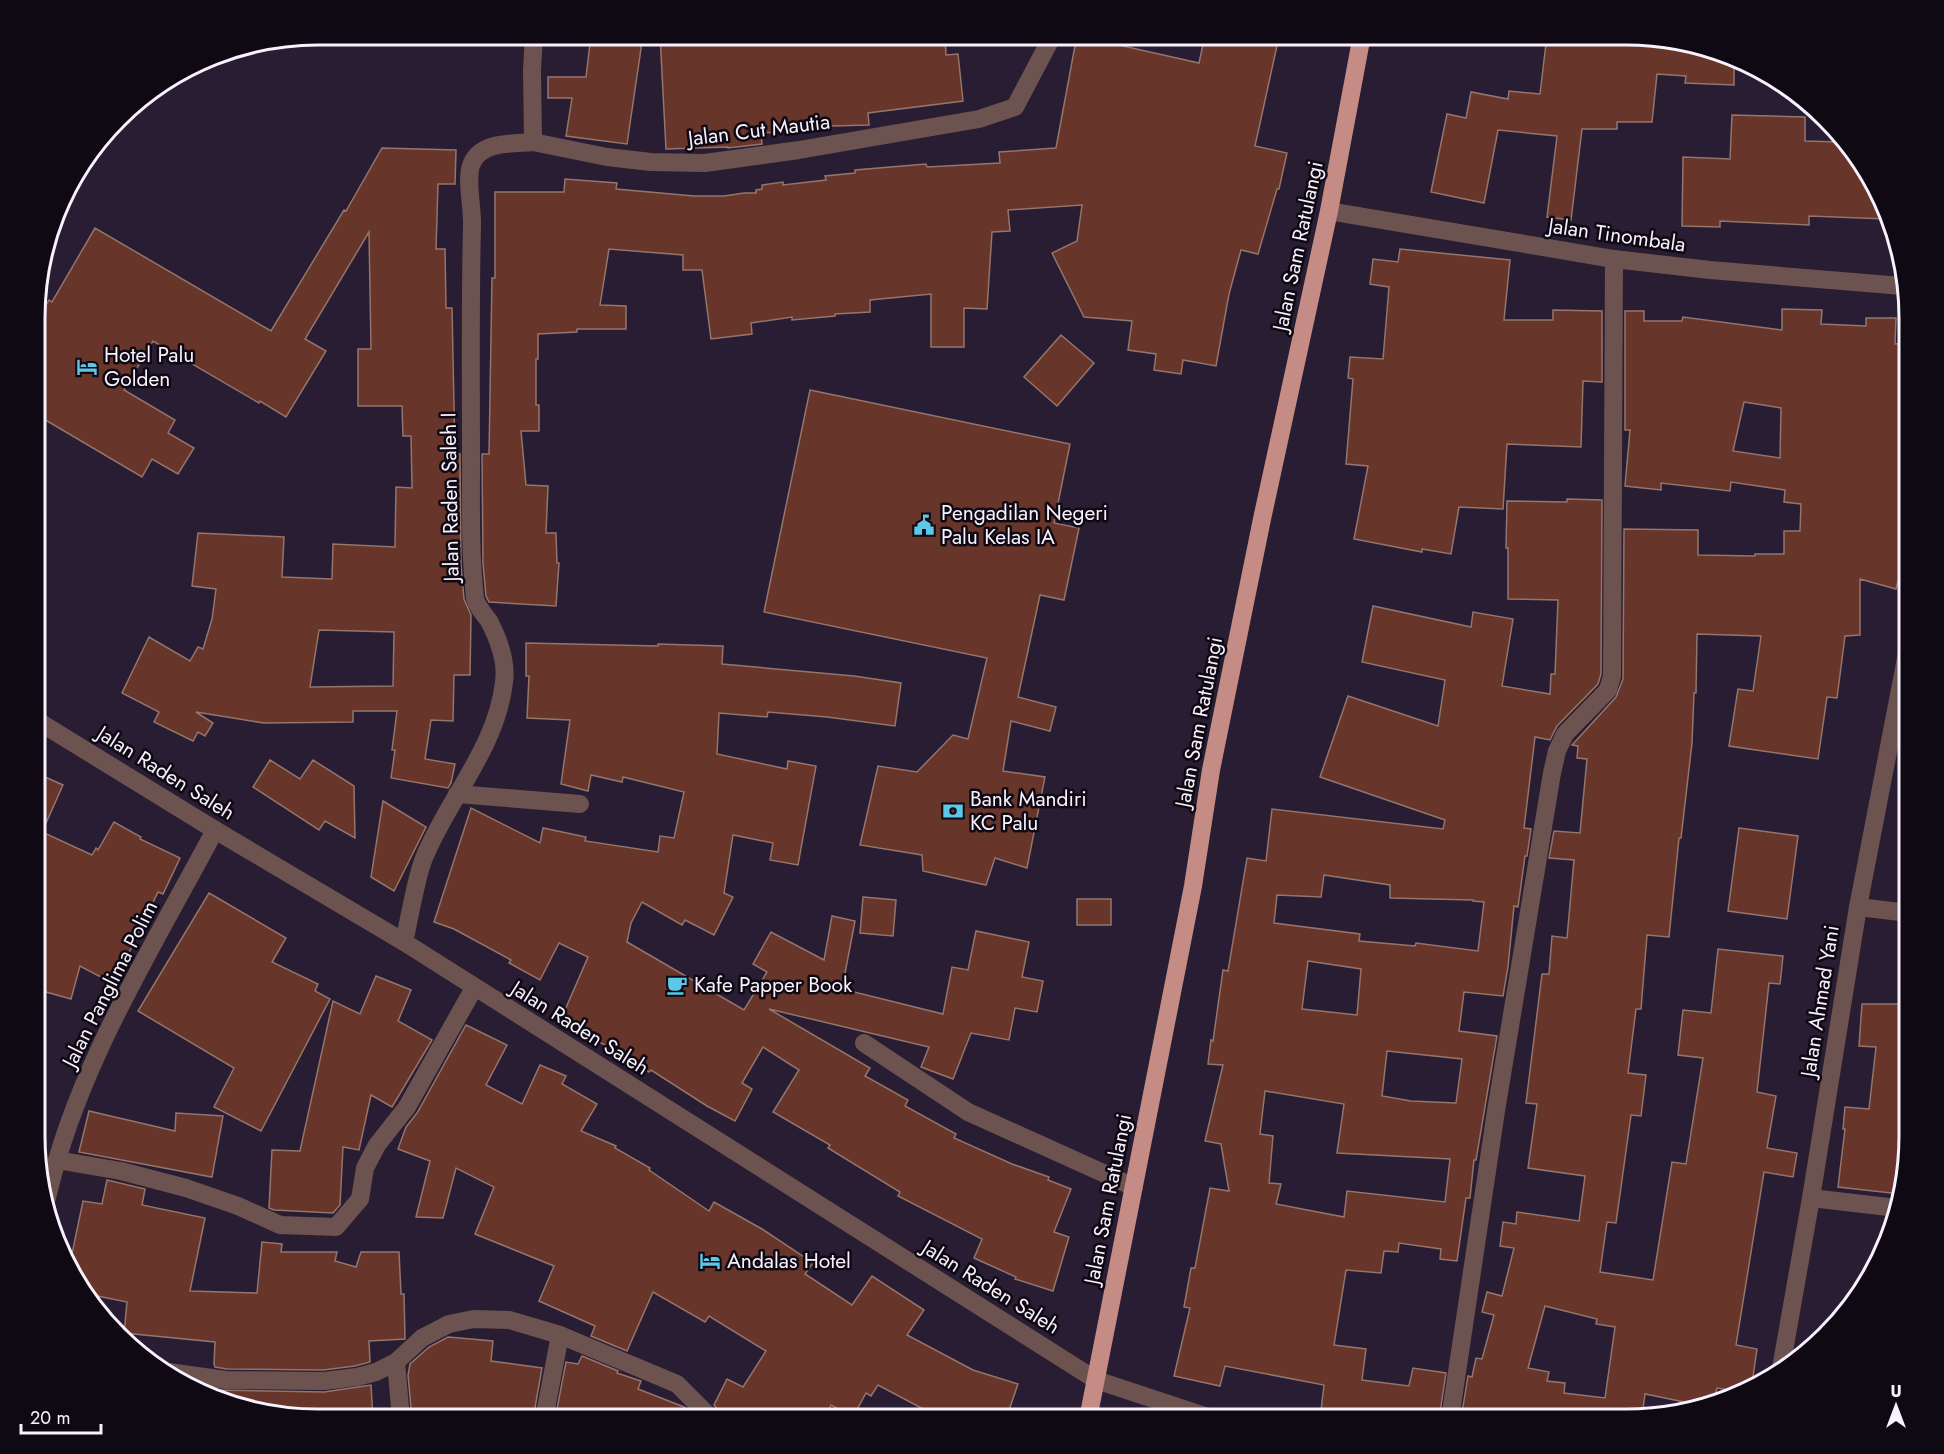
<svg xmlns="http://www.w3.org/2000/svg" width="1944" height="1454" font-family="Jost,sans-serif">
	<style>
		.building { fill: #673529; stroke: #94756d; stroke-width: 1.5; fill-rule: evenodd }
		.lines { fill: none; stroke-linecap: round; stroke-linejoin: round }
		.minor { stroke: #6c534f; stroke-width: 18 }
		.tertiary { stroke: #6c534f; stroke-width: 18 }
		.trunk { stroke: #c48c84; stroke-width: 18 }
		.labels { text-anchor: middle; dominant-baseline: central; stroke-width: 5; stroke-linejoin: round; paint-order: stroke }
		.street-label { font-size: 21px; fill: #f8f2fe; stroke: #0e0913 }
		.poi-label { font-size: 21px; fill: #f8f2fe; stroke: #0e0913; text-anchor: start }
		.rim { fill: none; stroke: #f8f2fe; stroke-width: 3 }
	</style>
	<rect width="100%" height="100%" fill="#281d32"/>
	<g class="building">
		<polygon points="591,35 643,35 627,144 566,136 572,98 548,98 548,77 586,77"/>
		<polygon points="660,35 790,35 789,39 856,39 856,35 945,35 946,55 958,54 963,101 868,113 869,125 793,127 793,131 761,133 762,144 728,148 728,147 666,149"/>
		<polygon points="1077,35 1125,35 1123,46 1199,63 1205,35 1251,35 1278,41 1255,146 1287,153 1279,189 1277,189 1258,254 1241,250 1229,294 1216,366 1183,360 1181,374 1154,370 1156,354 1128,350 1132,321 1084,317 1052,253 1077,241 1082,205 1008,210 1010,231 992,232 987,309 964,308 964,347 931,347 931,294 870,300 870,312 835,314 835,316 792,320 792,317 751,323 752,334 711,339 702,270 683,270 683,255 609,249 600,305 626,306 626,329 577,329 577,332 538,334 538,359 536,359 536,405 539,405 539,431 521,431 526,485 548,486 546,533 556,533 557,563 559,563 556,606 489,602 486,596 483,564 482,454 489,454 492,278 495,278 495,192 564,192 565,179 617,183 616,189 694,196 724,196 744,193 756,193 756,190 762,189 762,185 783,182 783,185 826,180 825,176 855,173 855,170 926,164 927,167 1000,163 999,152 1056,148"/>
		<polygon points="1547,35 1644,35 1734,56 1734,85 1685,83 1686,76 1657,74 1652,122 1617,122 1617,129 1582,129 1571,220 1547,217 1557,136 1498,130 1484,203 1431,192 1447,114 1466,118 1471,92 1508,99 1509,91 1540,94"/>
		<polygon points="1732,115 1805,117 1805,141 1841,142 1880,193 1886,219 1809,216 1809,225 1720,221 1720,227 1682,226 1683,157 1730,159"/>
		<path d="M382 148 456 150 455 184H438L436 249H445L446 308H452L455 454H460L461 565 464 599 471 615 470 675H454L453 721 431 720 425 759 455 764 451 783 448 788 391 778 395 750H392L397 711H353V722L264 723 196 712 213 723 205 736 198 732 193 741 154 722 159 712 122 693 149 637 190 661 198 647 203 649 212 619 216 589 192 586 198 533 284 537 282 577 332 579 333 544 395 547 396 487 412 488 411 436H403L402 406H358V349H371L369 232 305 339 326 351 286 417 260 401 259 403 153 341 124 390 175 420 168 433 194 448 178 474 152 459 142 477 37 415V320L49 300 52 302 95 228 271 331 344 210 346 211ZM319 630 394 632 393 686 310 687Z"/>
		<polygon points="1400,249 1510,260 1504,320 1553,320 1553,310 1602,311 1602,382 1583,381 1581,447 1507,444 1503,509 1459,507 1451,554 1422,549 1422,552 1354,539 1368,466 1346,464 1353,379 1348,378 1350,357 1383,359 1389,287 1370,284 1373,259 1398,262"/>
		<path d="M1782 309 1822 310 1821 324 1866 326V318H1896L1895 344 1907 343 1909 440 1902 439 1899 513H1908L1907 547 1896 589 1860 579V635L1845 636 1837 698 1827 697 1818 759 1729 746 1738 689 1753 691 1761 636 1697 634 1696 693H1694L1692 743 1681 838H1679L1669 937 1647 935 1641 1009H1636L1628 1073 1646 1075 1641 1116 1631 1115 1616 1223 1607 1222 1600 1272 1653 1280 1672 1162 1686 1164 1703 1058 1678 1055 1683 1010 1711 1013 1718 949 1783 956 1780 984 1769 983 1757 1092 1776 1096 1767 1148 1797 1153 1793 1177 1764 1172 1736 1345 1757 1349 1751 1390 1744 1392 1717 1388 1714 1399 1694 1404 1645 1394 1642 1416 1626 1419H1461L1468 1376 1472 1377 1476 1358 1482 1359 1494 1315 1482 1312 1487 1292 1502 1296 1514 1248 1500 1246 1503 1222 1516 1224 1517 1212 1579 1221 1585 1176 1528 1168 1537 1104 1526 1103 1542 974H1549L1552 936 1567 938 1574 860 1549 858 1554 831 1580 833 1587 759 1577 758 1578 746 1572 745 1616 697 1623 679 1624 529 1698 530V555L1755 556V554H1784V531H1800L1801 504 1784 502 1785 490 1731 482 1730 491 1661 483V490L1625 486 1630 430H1625V311H1644V321H1682L1683 317 1782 330ZM1744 402 1781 408 1780 458 1733 451ZM1545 1306 1597 1319 1596 1324 1615 1327 1605 1398 1564 1393 1565 1383 1547 1381 1549 1372 1528 1368Z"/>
		<polygon points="1061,335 1094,363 1057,406 1024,377"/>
		<polygon points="810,390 1070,444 1054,523 1079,528 1064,600 1040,595 1018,697 1056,707 1050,731 1011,721 1003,771 1045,777 1027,868 995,858 986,885 923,871 922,855 860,845 878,766 917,772 953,735 968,739 987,658 764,612"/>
		<path d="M1567 499 1602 500 1601 674 1598 684 1557 726 1550 740 1535 737 1524 828 1531 829 1527 856H1525L1518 907 1514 906 1508 967 1503 996 1464 992 1459 1031 1497 1036 1476 1160H1474L1470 1198H1466L1457 1261 1440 1259 1441 1249 1399 1243 1398 1252 1384 1251 1381 1273 1346 1270 1334 1345 1366 1349 1362 1380 1409 1386 1413 1368 1446 1373 1439 1419H1320L1324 1385 1225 1366 1220 1386 1174 1376 1190 1308 1184 1307 1191 1268H1195L1210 1188 1229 1191 1221 1144 1205 1141 1223 1065 1208 1064 1211 1040 1213 1041 1223 970 1228 971 1247 858 1266 861 1272 809 1443 829 1445 820 1320 777 1348 696 1438 726 1445 680 1362 662 1373 606 1471 627 1473 612 1513 619 1502 686 1550 694 1551 674H1555L1558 600 1508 599V548H1506L1507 501 1567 502ZM1324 875 1390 885V898L1473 900V901L1484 902 1478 951 1416 943 1415 946 1359 941 1360 934 1274 923 1277 895 1321 897ZM1308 961 1361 969 1357 1015 1302 1009ZM1387 1051 1462 1059 1456 1103 1411 1101 1382 1096ZM1265 1091 1344 1104 1337 1153 1450 1159 1445 1202 1347 1191 1344 1217 1276 1204 1281 1184 1269 1183 1273 1136 1260 1134Z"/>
		<polygon points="526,643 658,646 658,644 723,646 722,664 854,676 901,683 895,726 827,717 768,712 767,717 719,713 717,754 787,769 788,761 816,766 798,865 770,860 773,843 733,835 724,893 733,897 714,935 685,920 682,925 642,902 631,923 627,942 744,1010 767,972 753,964 771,932 824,960 832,916 855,921 842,989 943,1014 952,967 968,970 976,931 1029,942 1022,977 1043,981 1037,1012 1015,1008 1009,1040 971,1033 953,1079 921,1067 929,1047 769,1009 870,1068 865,1076 908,1100 905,1106 956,1134 954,1138 1012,1164 1049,1177 1048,1180 1071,1189 1054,1232 1069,1237 1053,1291 1015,1279 1016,1277 974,1258 982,1239 898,1196 900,1192 828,1148 830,1145 773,1112 799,1070 763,1047 742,1083 752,1089 735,1121 707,1106 651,1070 649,1072 583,1032 585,1030 562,1017 588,957 559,943 540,980 509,963 511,960 454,929 434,922 471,808 540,843 543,828 586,837 585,841 658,852 660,836 674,838 684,792 623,777 622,782 591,775 588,791 561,784 570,720 527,718 529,676 526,676"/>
		<polygon points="270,760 300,779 313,760 354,786 355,838 325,821 319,830 253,787"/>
		<polygon points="36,773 63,785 42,832 92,855 96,848 98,850 114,822 141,837 140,839 180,858 163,894 158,892 114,984 80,966 71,999 35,989"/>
		<polygon points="383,801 426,827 394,891 371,877"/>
		<polygon points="1739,828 1798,836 1787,919 1728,911"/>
		<polygon points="209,893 286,938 272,962 318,984 315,991 330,999 261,1131 214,1107 234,1068 138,1011"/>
		<polygon points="863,897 896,900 893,936 860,933"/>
		<rect x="1077" y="899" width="34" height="26"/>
		<polygon points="376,976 411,990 398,1021 432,1040 392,1107 371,1095 359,1150 343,1147 340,1205 333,1213 274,1210 269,1208 272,1150 300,1151 333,1001 360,1014"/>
		<polygon points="1862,1004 1909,1004 1909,1155 1900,1194 1838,1187 1845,1129 1843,1129 1845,1107 1869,1109 1876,1047 1859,1046"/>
		<polygon points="466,1025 507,1045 486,1085 522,1104 540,1065 566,1076 562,1084 597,1104 581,1131 616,1146 615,1148 650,1168 649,1170 709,1211 714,1202 762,1229 813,1263 805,1274 852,1305 872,1276 924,1310 907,1335 973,1370 1018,1384 1006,1419 942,1419 878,1385 871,1396 866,1393 853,1417 831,1405 825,1419 731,1419 722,1415 714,1405 727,1379 743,1387 766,1351 709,1316 705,1322 653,1292 627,1351 591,1336 595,1326 539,1301 554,1266 475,1234 494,1187 456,1168 443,1218 416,1217 430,1161 398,1149 406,1127 417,1113"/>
		<polygon points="89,1111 175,1131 176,1113 223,1116 212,1177 79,1152"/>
		<polygon points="107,1180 145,1189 142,1205 205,1218 190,1291 257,1293 262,1242 282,1244 281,1252 337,1252 335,1261 356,1267 361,1252 399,1252 401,1294 404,1294 405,1339 369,1341 370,1362 355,1366 323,1370 227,1369 215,1367 214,1364 215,1342 124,1333 127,1302 88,1294 69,1268 83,1201 102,1204"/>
		<polygon points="448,1337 493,1341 491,1361 542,1368 533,1419 412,1419 408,1375 410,1364 429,1347"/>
		<polygon points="582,1356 618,1371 617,1373 641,1381 638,1389 684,1407 696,1419 583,1419 556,1414 566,1362 578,1364"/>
		<polygon points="371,1385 373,1419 300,1419 213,1399 213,1390 324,1392"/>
	</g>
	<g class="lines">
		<g class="minor">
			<polyline points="534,35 532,70 533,142 607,157 651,162 705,163 799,150 979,119 1015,107 1053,35"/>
			<polyline points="1329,211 1614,259 1710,270 1902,286"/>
			<polyline points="457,794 580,804"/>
			<polyline points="1858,907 1909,913"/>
			<path d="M404 942C410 917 415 881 424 858 448 799 497 747 504 682 507 661 499 640 489 621 484 614 477 607 475 598 470 553 471 508 471 462 471 383 470 305 472 226 473 209 465 177 472 163 482 141 513 144 533 142"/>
			<polyline points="864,1043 968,1112 1134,1187"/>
			<polyline points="57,1160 121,1171 186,1188 238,1206 280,1225 336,1227 360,1199 365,1168 377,1145 407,1107 474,988"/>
			<path d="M47 1198C77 1066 152 949 215 830"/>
			<polyline points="1811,1198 1897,1208"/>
			<polyline points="396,1362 401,1419"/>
			<polyline points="1781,1368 1811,1198 1858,907 1909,643"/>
			<polyline points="168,1372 226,1380 324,1381 357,1377 376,1372 396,1362 422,1338 449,1324 474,1319 509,1320 560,1335 677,1384 712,1419"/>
			<polyline points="544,1419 560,1335"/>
			<polyline points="1450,1419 1496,1111 1552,773 1557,751 1565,734 1608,690 1612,676 1614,259"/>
		</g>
		<polyline class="tertiary" points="36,720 215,830 404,942 1096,1380 1214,1419"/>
		<polyline class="trunk" points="1088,1419 1193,886 1211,770 1262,519 1329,211 1362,35"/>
	</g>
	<defs>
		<g id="hotel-bare" transform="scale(1.62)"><path d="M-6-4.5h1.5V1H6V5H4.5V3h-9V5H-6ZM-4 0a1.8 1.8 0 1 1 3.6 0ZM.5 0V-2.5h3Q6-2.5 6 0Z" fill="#5dc7e8" stroke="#0e0913" stroke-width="2.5" paint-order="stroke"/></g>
		<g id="civic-bare" transform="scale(1.62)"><path d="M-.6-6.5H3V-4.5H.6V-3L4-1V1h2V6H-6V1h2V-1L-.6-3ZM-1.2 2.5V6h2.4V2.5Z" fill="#5dc7e8" stroke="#0e0913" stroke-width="2.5" paint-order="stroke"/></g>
		<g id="bank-bare" transform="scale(1.62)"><path d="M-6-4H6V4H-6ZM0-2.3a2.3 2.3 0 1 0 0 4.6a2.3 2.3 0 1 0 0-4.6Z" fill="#5dc7e8" stroke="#0e0913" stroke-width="2.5" paint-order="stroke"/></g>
		<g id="cafe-bare" transform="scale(1.62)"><path d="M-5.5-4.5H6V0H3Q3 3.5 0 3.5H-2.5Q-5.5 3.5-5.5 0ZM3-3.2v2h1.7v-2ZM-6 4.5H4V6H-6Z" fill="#5dc7e8" stroke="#0e0913" stroke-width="2.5" paint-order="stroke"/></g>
	</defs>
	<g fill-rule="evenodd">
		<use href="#hotel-bare" x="87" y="367"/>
		<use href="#civic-bare" x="924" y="525"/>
		<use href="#bank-bare" x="953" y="811"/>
		<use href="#cafe-bare" x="677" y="985"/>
		<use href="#hotel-bare" x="710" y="1261"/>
	</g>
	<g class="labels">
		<g class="street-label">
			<text transform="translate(759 130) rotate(-7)">Jalan Cut Mautia</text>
			<text transform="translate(1617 235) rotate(8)">Jalan Tinombala</text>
			<text transform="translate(1298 246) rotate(-78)">Jalan Sam Ratulangi</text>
			<text transform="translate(450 497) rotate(-91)">Jalan Raden Saleh I</text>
			<text transform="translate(1199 722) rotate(-79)">Jalan Sam Ratulangi</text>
			<text transform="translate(166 773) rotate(32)">Jalan Raden Saleh</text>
			<text transform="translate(110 984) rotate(-63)">Jalan Panglima Polim</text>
			<text transform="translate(1820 1001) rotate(-81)">Jalan Ahmad Yani</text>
			<text transform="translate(580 1028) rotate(32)">Jalan Raden Saleh</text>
			<text transform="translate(1108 1199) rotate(-79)">Jalan Sam Ratulangi</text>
			<text transform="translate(991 1287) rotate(32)">Jalan Raden Saleh</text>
		</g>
		<g class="poi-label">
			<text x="104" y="355">Hotel Palu<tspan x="104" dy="24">Golden</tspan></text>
			<text x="941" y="513">Pengadilan Negeri<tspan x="941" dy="24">Palu Kelas IA</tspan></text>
			<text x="970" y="799">Bank Mandiri<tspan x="970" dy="24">KC Palu</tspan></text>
			<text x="694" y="985">Kafe Papper Book</text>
			<text x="727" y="1261">Andalas Hotel</text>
		</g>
	</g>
	<path d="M0 0H1944V1454H0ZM318 45H1626A273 273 0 0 1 1899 318V1136A273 273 0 0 1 1626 1409H318A273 273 0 0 1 45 1136V318A273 273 0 0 1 318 45Z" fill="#0e0913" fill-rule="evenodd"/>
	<path class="rim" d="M318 45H1626A273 273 0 0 1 1899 318V1136A273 273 0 0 1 1626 1409H318A273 273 0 0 1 45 1136V318A273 273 0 0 1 318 45Z"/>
	<g transform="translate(1896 1406)" stroke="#0e0913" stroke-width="4.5" paint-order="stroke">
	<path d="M0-4.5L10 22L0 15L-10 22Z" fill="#f8f2fe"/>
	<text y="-9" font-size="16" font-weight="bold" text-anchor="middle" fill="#f8f2fe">U</text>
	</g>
	<path d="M21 1424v9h80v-9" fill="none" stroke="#f8f2fe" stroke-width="3"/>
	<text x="30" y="1424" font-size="18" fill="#f8f2fe" stroke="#0e0913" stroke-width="4.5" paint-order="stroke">20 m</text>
</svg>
